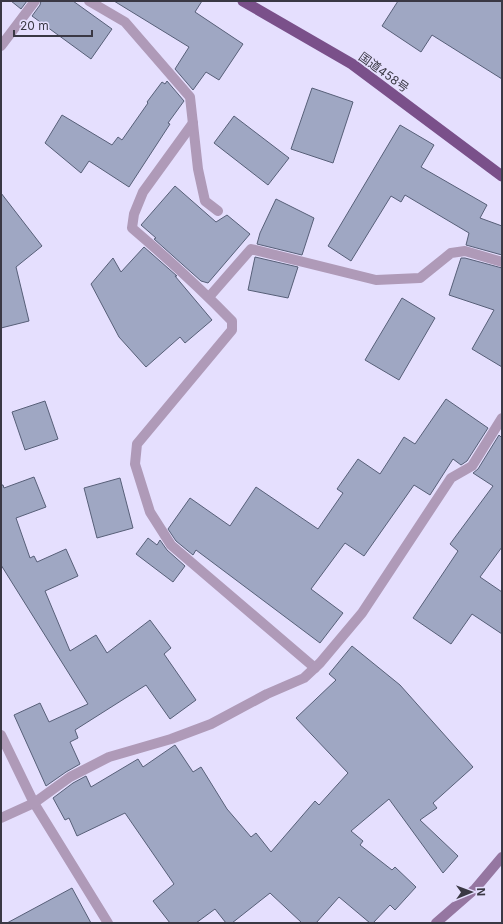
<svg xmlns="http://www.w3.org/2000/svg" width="503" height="924" font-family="Inter,'Noto Sans JP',sans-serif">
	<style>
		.building { fill: #9fa7c3; stroke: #575f78 }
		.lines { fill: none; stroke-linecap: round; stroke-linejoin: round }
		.service { stroke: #af9ab8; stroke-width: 10 }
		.secondary { stroke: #9576a1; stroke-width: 10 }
		.trunk { stroke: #7a508a; stroke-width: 11 }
		.labels { text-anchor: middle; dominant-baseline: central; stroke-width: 3; stroke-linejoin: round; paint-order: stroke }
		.street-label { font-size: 12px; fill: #3a3844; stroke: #e5dffe }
	</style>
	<rect width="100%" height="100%" fill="#e5dffe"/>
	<g class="building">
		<polygon points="11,1 27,1 21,9"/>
		<polygon points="41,1 73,1 112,29 91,59 32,16 40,5"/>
		<polygon points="114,1 202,1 195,12 243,44 219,80 206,72 193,90 175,69 189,47"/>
		<polygon points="398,1 502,1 502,79 432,35 421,52 382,26"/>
		<polygon points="167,81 184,101 168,123 170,124 129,187 89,161 81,173 45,143 62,115 112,145 118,137 122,140 148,103 147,102 162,82 165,84"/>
		<polygon points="312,88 353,102 333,163 291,149"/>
		<polygon points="234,116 289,158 268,185 214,143"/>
		<polygon points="400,125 434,145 421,167 487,205 480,218 502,226 502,255 466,245 469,233 405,195 401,202 391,196 351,261 328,246"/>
		<polygon points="175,186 216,222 227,215 250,234 208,283 201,281 154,239 156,238 141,225"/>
		<polygon points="1,193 42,246 16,267 29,321 1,328"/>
		<polygon points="276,199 314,218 302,255 257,244 260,233"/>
		<polygon points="144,247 177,276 175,276 212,320 185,343 180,337 146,367 119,337 91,284 113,258 121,272"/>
		<polygon points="255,257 298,267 288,298 248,290"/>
		<polygon points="461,258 465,258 502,268 502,367 472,349 494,310 449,295"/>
		<polygon points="402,298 435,318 399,380 365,360"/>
		<polygon points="446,399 488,428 467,461 461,465 453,459 430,495 414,485 364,556 345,543 311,589 343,613 320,643 196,550 193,555 176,541 168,529 190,498 230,526 256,487 318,529 343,493 337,489 358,459 380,474 404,437 415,444"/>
		<polygon points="45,401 58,439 25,450 12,412"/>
		<polygon points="499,435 502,438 502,547 480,577 502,592 502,634 472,614 451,644 413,618 458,551 450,544 493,486 473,473 478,469"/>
		<polygon points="34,477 46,507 16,518 30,558 34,556 37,562 66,549 78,576 45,591 70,651 96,635 107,653 150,620 171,648 164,654 196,700 170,719 146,685 75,730 78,738 70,742 80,764 66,772 46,786 14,715 40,703 49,722 88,704 1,565 1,485 3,485 4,488"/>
		<polygon points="120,478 133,528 97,538 84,488"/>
		<polygon points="148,538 157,545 160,540 167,550 185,566 173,582 136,554"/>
		<polygon points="352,646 400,685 473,767 433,803 437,808 420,820 458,856 443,873 389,799 351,831 363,841 360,845 392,870 395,867 416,887 395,910 390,905 373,923 370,923 339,897 316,923 302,923 270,893 232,923 226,923 215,909 196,923 170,923 153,901 174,884 125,813 77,836 69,818 65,820 53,798 73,783 86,776 91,787 138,759 143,767 175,745 193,772 201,767 227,809 251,837 256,833 271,852 315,801 319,805 348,773 296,718 336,680 329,674"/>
		<polygon points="72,888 91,923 7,923"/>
	</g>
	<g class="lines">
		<g class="service">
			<polyline points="89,1 125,22 190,97 198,169 205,201 218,211"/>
			<polyline points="1,46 35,1"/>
			<path d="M193 123 143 192 134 214 132 228C167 258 200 288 232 321V330L137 444 135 464 150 512 171 545 315 668"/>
			<polyline points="209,297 251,249 376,280 420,278 451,253 465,251 502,262"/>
			<polyline points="1,735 34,803 108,923"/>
			<polyline points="1,818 34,803 70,777 109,757 171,739 211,724 267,694 304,678 320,663 362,613 451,478 472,466 502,418"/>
		</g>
		<polyline class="secondary" points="436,923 475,889 502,857"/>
		<polyline class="trunk" points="243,1 352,64 502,176"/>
	</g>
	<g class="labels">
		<g class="street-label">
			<text transform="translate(384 72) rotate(36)">国道458号</text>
		</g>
	</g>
	<rect width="503" height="924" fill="none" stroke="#3a3844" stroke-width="4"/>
	<g transform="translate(471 892) rotate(89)" stroke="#e5dffe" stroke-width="3" paint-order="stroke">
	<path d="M0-3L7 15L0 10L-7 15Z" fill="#3a3844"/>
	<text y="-6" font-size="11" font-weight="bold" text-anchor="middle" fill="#3a3844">N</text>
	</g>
	<path d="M14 30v6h78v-6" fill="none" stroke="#3a3844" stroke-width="2"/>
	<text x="20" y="30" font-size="12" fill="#3a3844" stroke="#e5dffe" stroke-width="3" paint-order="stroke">20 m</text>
</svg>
